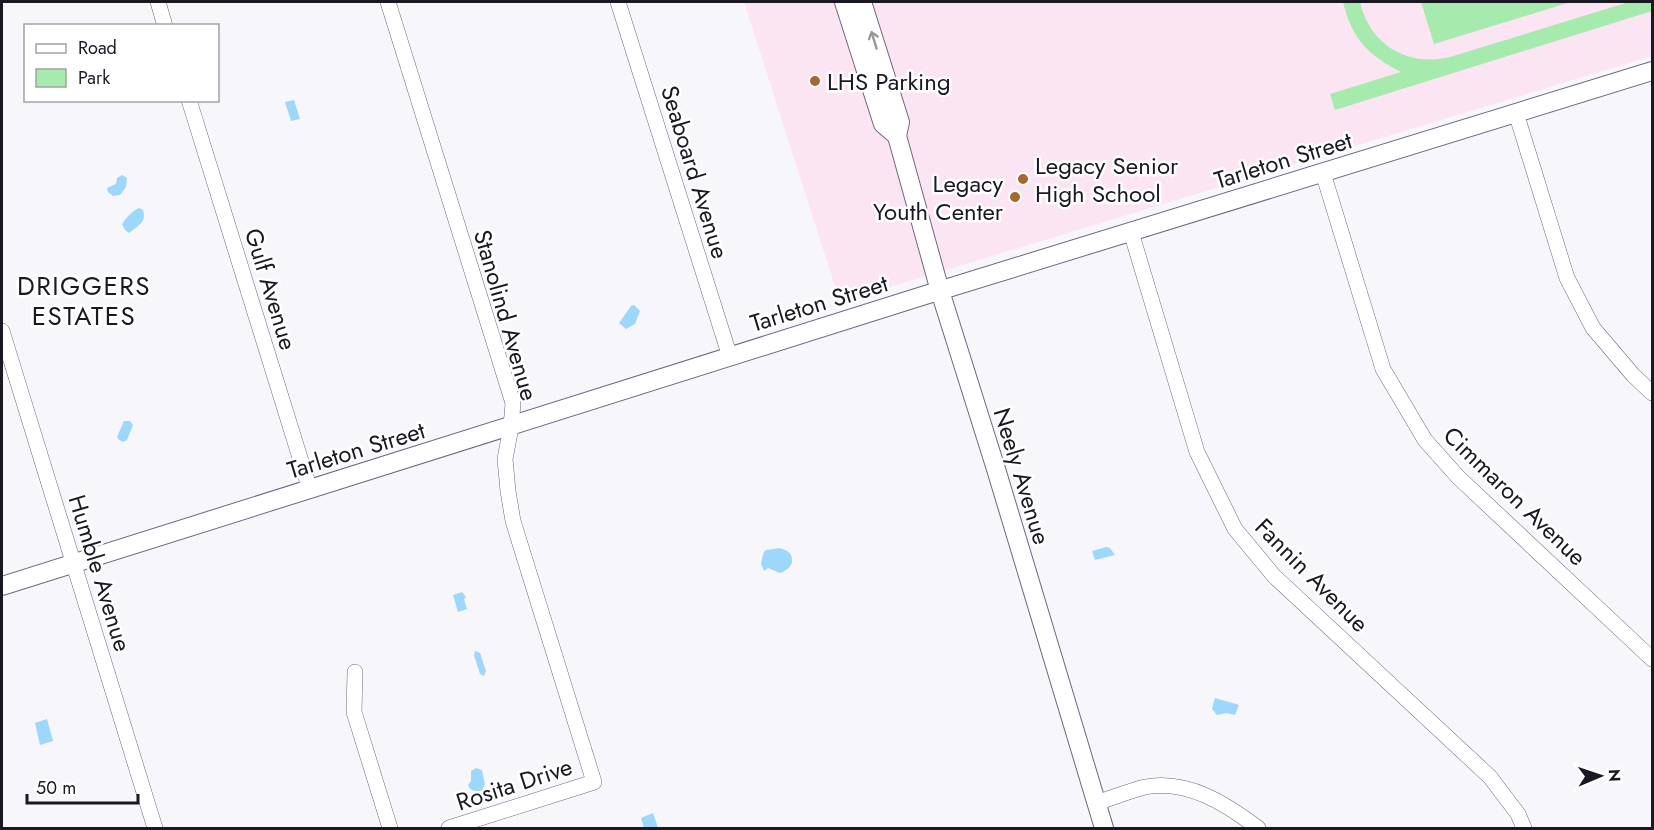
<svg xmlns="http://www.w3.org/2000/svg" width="1654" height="830" font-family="Jost,sans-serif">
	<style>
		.education { fill: #fce5f2 }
		.green { fill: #a7eaae }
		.water { fill: #9dd7fb }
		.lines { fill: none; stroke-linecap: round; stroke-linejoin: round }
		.minor-casing { stroke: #6c6880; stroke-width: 16 }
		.tertiary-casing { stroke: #6c6880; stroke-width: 20 }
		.minor { stroke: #fff; stroke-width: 15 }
		.tertiary { stroke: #fff; stroke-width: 18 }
		.oneway { stroke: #98979c }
		.poi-dot { fill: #a6682e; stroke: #fff; stroke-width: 2 }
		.labels { text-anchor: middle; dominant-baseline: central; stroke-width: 5; stroke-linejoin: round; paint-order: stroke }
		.poi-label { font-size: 24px; fill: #1a1822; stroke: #fff; text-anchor: start }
		.street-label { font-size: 24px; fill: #1a1822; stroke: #fff }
		.neighbourhood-label { font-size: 26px; letter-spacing: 1.5px; fill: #1a1822; stroke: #fff }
	</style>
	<rect width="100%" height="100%" fill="#f7f6fb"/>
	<polygon class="education" points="744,2 1652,2 1652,56 840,302"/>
	<g class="green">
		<path d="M1343 2H1360C1370 45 1407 67 1450 57L1629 2H1652V11L1335 110 1330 94 1401 72C1368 55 1352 39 1343 2Z"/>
		<polygon points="1421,2 1571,2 1434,44"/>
	</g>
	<g class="water">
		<polygon points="294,100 300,119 291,121 285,102"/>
		<polygon points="122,175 127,178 126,187 120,195 113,196 108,192 107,188 116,184 117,178"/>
		<path d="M139 208 143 210C147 222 138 226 129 233L125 230 122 224C127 217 131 212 139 208Z"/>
		<polygon points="634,305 640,311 635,324 626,329 619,323 631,306"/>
		<polygon points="124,421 130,421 133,425 127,440 123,442 119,440 117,437"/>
		<polygon points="1106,547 1110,548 1115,555 1095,560 1092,551"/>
		<path d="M779 548C797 551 796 568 780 573L768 568 764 571 761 564C765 545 763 552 779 548Z"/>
		<polygon points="462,592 466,597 464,599 467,609 458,612 453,595"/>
		<polygon points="475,651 480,653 486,671 484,676 480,674 474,655"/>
		<polygon points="1215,698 1239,705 1235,715 1227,713 1217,715 1212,709"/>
		<polygon points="47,719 53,741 40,745 35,723"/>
		<polygon points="476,768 482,770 485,784 482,790 477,792 470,789 468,785 471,781 471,771"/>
		<polygon points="653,813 658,828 644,828 641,818"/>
	</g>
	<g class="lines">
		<g class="minor-casing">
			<g id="minor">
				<polyline points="158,2 165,26"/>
				<polyline points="388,2 513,403 511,427 505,459 508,491 513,521 594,782 449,828"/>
				<polyline points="618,2 730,357"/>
				<polyline points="189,100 310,490"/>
				<polyline points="1516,113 1567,278 1593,328 1633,375 1652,393"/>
				<polyline points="1323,173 1383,369 1425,440 1458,477 1652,659"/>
				<polyline points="1131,232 1197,452 1235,529 1274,576 1490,777 1518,814 1524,828"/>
				<polyline points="2,331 155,828"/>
				<polyline points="355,672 354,712 390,828"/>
				<path d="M1096 803C1112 798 1129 791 1145 787 1188 779 1226 804 1258 828"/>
			</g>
		</g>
		<g class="tertiary-casing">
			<g id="tertiary">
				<polyline points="844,2 883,124 897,136"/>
				<polyline points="862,2 900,122 897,136 940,291 996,469 1104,828"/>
				<polyline points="2,586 919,297 1652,71"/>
			</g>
		</g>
		<use href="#minor" class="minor"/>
		<use href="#tertiary" class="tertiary"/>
	</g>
	<defs><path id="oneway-shaft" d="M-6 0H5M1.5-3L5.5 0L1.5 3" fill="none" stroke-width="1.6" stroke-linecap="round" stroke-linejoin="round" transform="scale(1.5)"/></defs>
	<use class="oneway" href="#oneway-shaft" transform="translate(874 40) rotate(-107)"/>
	<g class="poi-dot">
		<circle cx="815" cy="81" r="6"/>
		<circle cx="1023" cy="179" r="6"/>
		<circle cx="1015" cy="197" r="6"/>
	</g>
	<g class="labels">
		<g class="poi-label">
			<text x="827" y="81">LHS Parking</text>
			<text x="1035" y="165">Legacy Senior<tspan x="1035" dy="28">High School</tspan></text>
			<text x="1003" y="183" text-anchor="end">Legacy<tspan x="1003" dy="28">Youth Center</tspan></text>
		</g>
		<g class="street-label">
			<text transform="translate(1283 160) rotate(-17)">Tarleton Street</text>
			<text transform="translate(695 172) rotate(73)">Seaboard Avenue</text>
			<text transform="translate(271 289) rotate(73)">Gulf Avenue</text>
			<text transform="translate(819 303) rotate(-17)">Tarleton Street</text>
			<text transform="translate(506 315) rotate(74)">Stanolind Avenue</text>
			<text transform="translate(356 450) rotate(-17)">Tarleton Street</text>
			<text transform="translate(1022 476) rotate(73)">Neely Avenue</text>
			<text transform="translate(1515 496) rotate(44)">Cimmaron Avenue</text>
			<text transform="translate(100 573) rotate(73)">Humble Avenue</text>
			<text transform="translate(1312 575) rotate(45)">Fannin Avenue</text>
			<text transform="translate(514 784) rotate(-18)">Rosita Drive</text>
		</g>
		<g class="neighbourhood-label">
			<text x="84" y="286">DRIGGERS<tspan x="84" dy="30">ESTATES</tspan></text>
		</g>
	</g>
	<rect width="1654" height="830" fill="none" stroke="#1a1822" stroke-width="6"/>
	<rect x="24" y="24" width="195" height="78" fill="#ffffff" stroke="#a3a3a7" stroke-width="1.5"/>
	<rect x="36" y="44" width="30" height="9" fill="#ffffff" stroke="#a3a3a7" stroke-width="1.5"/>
	<text x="78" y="54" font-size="18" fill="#1a1822">Road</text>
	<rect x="36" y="69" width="30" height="18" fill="#a7eaae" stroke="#a3a3a7" stroke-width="1.5"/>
	<text x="78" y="84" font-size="18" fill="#1a1822">Park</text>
	<g transform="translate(1600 776) rotate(88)" stroke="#ffffff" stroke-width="4.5" paint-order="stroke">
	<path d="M0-4.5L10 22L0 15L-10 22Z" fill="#1a1822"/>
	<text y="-9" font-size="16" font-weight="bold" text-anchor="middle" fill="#1a1822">N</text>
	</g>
	<path d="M27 794v9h111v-9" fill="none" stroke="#1a1822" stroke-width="3"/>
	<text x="36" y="794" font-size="18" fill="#1a1822" stroke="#ffffff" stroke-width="4.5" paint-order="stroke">50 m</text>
</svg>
